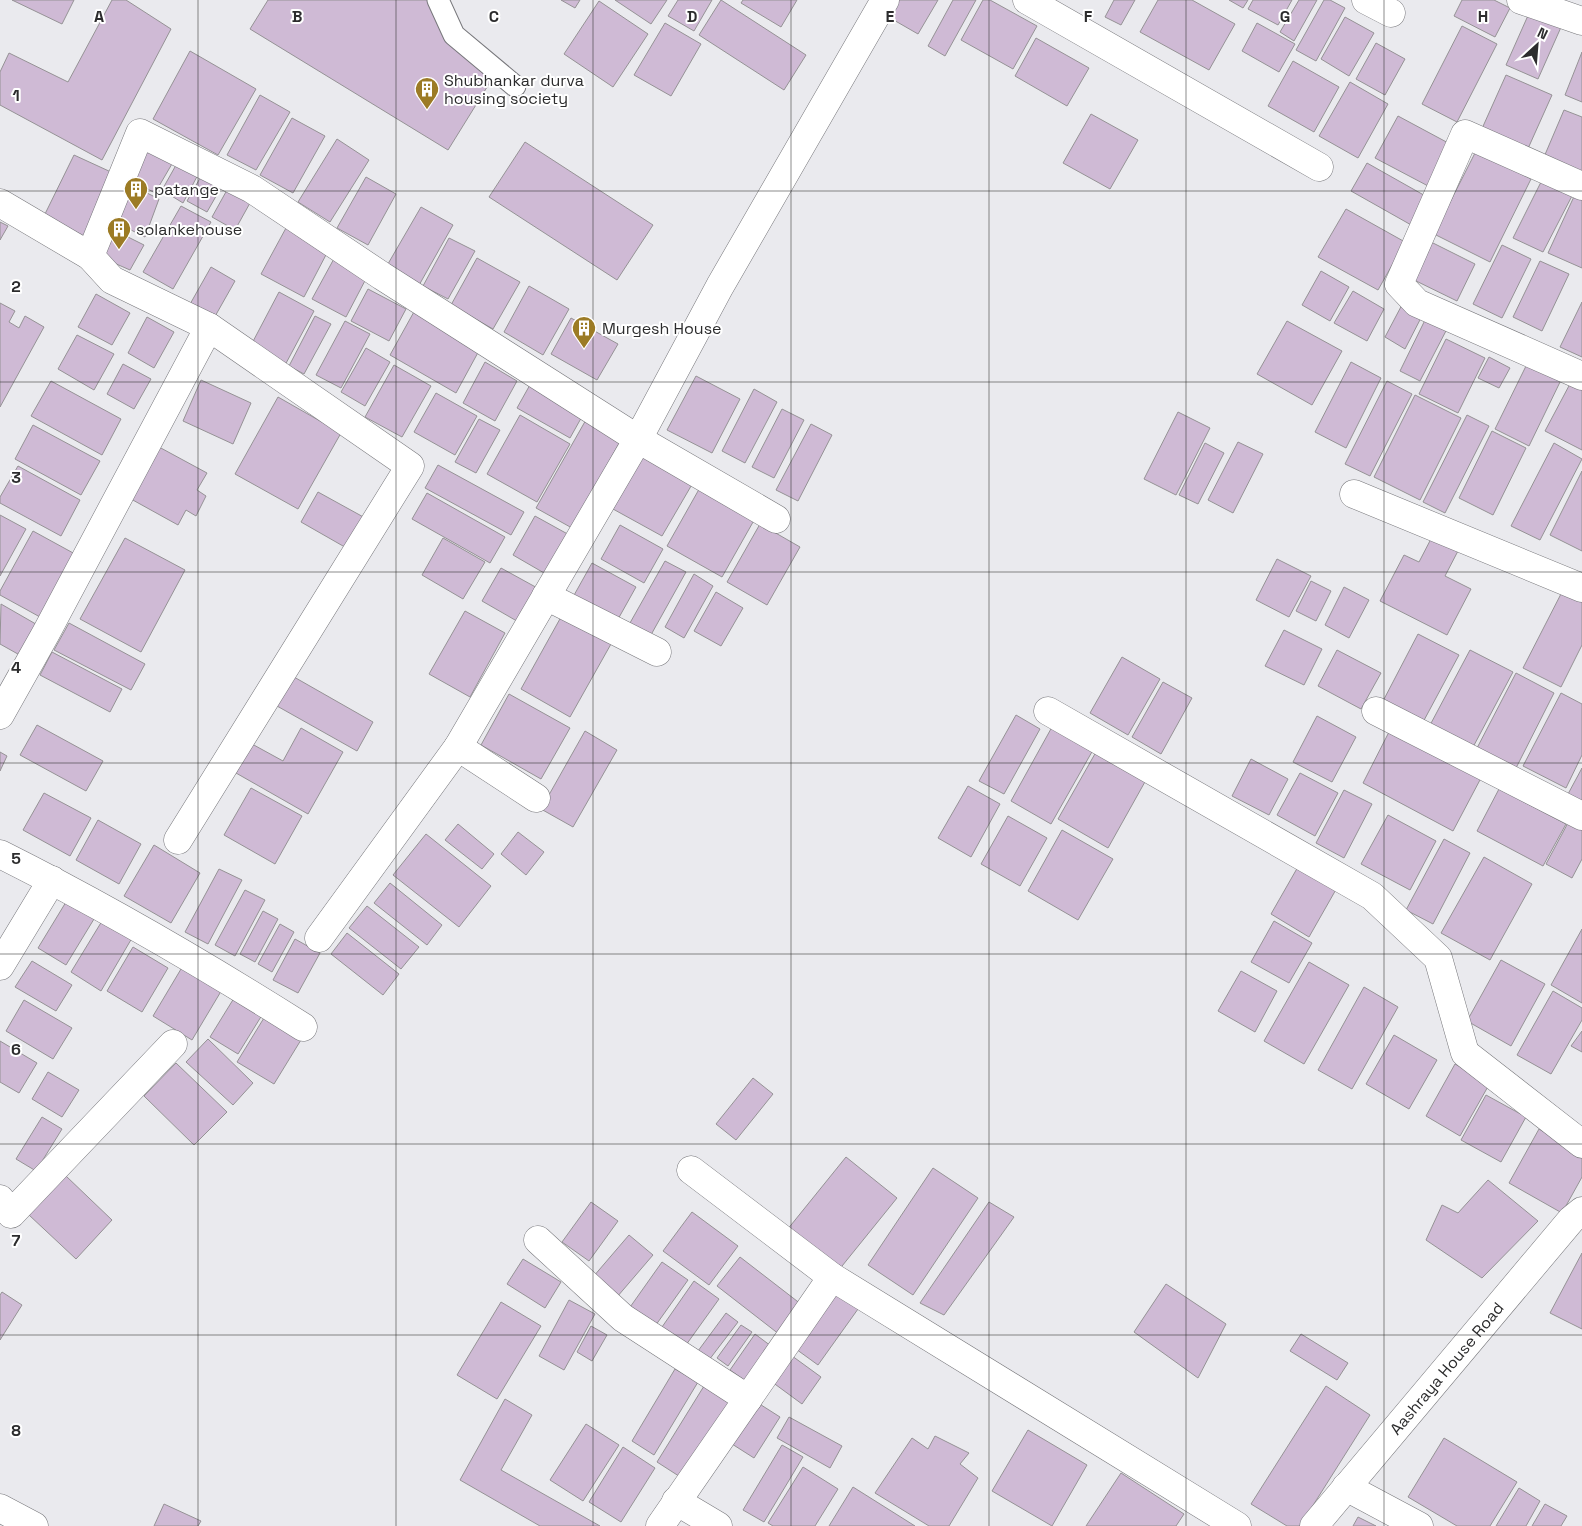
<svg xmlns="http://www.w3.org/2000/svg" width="1582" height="1526" font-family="'Space Grotesk',sans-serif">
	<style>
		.building { fill: #cfbad5; stroke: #959295 }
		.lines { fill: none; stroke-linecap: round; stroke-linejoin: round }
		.lane-casing { stroke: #77777b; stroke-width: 23 }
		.street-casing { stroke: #77777b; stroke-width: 29 }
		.lane { stroke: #fff; stroke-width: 21 }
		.street { stroke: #fff; stroke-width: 28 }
		.grid { fill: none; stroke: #2c2c2d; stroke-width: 1; stroke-opacity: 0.55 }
		.labels { text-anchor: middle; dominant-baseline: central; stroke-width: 4; stroke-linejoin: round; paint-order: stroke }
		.poi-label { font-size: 16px; fill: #2c2c2d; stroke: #fff; text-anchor: start }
		.street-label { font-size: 16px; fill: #2c2c2d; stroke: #fff }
		.grid-label { font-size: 16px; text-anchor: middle; font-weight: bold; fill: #2c2c2d; stroke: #fff; stroke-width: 4; stroke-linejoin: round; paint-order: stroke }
	</style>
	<rect width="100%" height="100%" fill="#eaeaee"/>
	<g class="building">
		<polygon points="12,0 74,0 62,24"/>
		<polygon points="112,0 126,0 171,29 102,160 0,105 0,72 9,53 68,82"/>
		<polygon points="268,0 427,0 438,7 497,71 448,150 250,29"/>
		<polygon points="561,0 580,0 575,8"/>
		<polygon points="615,0 667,0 651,24"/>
		<polygon points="678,0 712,0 694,31 668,16"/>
		<polygon points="721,0 806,55 784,90 699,35"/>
		<polygon points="743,0 797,0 781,27 741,3"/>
		<polygon points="893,0 938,0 918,34 885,15"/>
		<polygon points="953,0 976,0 945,56 928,46"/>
		<polygon points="983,0 990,0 1037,26 1013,69 961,40"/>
		<polygon points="1114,0 1135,0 1121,25 1105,17"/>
		<polygon points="1158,0 1192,0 1235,24 1209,70 1140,32"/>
		<polygon points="1229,0 1248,0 1243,8"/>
		<polygon points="1253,0 1292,0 1278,25 1248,9"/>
		<polygon points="1299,0 1317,0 1294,41 1280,32"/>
		<polygon points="1324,0 1330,0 1345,8 1316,61 1296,50"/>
		<polygon points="1462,0 1494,0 1510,8 1495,37 1454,16"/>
		<polygon points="599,1 648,34 613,87 564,54"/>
		<polygon points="1530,11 1562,25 1538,79 1506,65"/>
		<polygon points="1345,17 1374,33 1349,76 1321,59"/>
		<polygon points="665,23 701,44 671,96 634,75"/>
		<polygon points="1257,23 1295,44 1279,72 1242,51"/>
		<polygon points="1462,26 1497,44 1457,122 1422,104"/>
		<polygon points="1036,38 1089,68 1067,106 1015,76"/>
		<polygon points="1376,43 1405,59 1385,95 1356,79"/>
		<polygon points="190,51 256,89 218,155 153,119"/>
		<polygon points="1582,52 1582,102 1565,95"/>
		<polygon points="1293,61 1339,87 1314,132 1268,106"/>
		<polygon points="1506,75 1552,95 1526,153 1480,133"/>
		<polygon points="1350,82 1388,104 1358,158 1319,136"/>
		<polygon points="260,95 290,112 256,170 227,155"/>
		<polygon points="1564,110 1582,117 1582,181 1541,164"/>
		<polygon points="1091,114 1138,140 1110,189 1063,163"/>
		<polygon points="1398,116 1452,145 1430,187 1375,158"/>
		<polygon points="292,118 325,136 293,193 260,175"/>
		<polygon points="337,139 369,160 330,222 298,202"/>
		<polygon points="151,142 176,157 155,193 130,179"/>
		<polygon points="525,142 653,225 617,280 489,197"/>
		<polygon points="1476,151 1531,179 1490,262 1434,234"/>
		<polygon points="74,155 111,172 84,236 44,216"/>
		<polygon points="180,158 201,169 183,203 162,190"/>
		<polygon points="1367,163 1429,198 1413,226 1351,191"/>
		<polygon points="203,173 223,184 207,212 187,201"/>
		<polygon points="366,177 396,194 368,245 337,228"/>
		<polygon points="1542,180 1573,194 1543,252 1513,238"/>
		<polygon points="129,184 159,199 145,237 113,221"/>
		<polygon points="227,190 250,203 235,230 212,217"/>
		<polygon points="1577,190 1582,193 1582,268 1548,253"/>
		<polygon points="181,206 211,222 173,289 143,272"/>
		<polygon points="421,207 453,225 418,287 385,269"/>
		<polygon points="1346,209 1405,242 1378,290 1318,257"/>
		<polygon points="0,222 8,226 0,240"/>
		<polygon points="108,227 144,245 130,270 96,255"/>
		<polygon points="286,228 328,251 304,297 261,274"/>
		<polygon points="449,238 475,251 448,299 423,286"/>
		<polygon points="1429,241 1475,264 1457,301 1410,278"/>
		<polygon points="1502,245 1531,259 1502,318 1473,304"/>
		<polygon points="336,255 369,273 346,317 312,299"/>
		<polygon points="477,258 520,282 493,329 451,305"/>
		<polygon points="1540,261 1569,274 1542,331 1513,317"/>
		<polygon points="211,267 235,281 209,327 185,313"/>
		<polygon points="1321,271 1349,287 1330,321 1302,305"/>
		<polygon points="529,286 569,309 543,355 504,332"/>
		<polygon points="368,289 406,309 389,341 351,321"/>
		<polygon points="1353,291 1384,309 1367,341 1334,323"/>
		<polygon points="279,292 314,311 284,367 249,349"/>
		<polygon points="96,294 130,313 112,345 78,327"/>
		<polygon points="1404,301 1424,312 1405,349 1385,337"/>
		<polygon points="1582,302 1582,357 1560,347"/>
		<polygon points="0,303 15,311 9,322 19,328 25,316 44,327 0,407"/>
		<polygon points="415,310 481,347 456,393 390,355"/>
		<polygon points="315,316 331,324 304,374 289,366"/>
		<polygon points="1427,316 1448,327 1420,381 1400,371"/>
		<polygon points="147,317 174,332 154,368 128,353"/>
		<polygon points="571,318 618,344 597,380 551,354"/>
		<polygon points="345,321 370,334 341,388 316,375"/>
		<polygon points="1287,321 1342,351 1312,405 1257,374"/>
		<polygon points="77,335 114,354 94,390 58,369"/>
		<polygon points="1446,339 1485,358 1458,413 1419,394"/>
		<polygon points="366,348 390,362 365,406 341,392"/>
		<polygon points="1489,357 1510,368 1499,388 1478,378"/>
		<polygon points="485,362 517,381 495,421 463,403"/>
		<polygon points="1351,362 1381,378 1346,448 1315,432"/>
		<polygon points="123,364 151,379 134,409 107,394"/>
		<polygon points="1527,364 1561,380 1529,446 1495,429"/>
		<polygon points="394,365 431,386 402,437 365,417"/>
		<polygon points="696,376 740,399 712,453 667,430"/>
		<polygon points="201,380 251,403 233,444 183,421"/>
		<polygon points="51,381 121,419 102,455 31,416"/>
		<polygon points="1387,381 1412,394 1370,476 1345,464"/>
		<polygon points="1571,382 1582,388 1582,450 1545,431"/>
		<polygon points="531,383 584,413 570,438 517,408"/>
		<polygon points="754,389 777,402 745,463 722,451"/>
		<polygon points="436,393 477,416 455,455 414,432"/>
		<polygon points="1415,395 1461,418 1420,500 1374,477"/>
		<polygon points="278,397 341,433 298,509 235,474"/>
		<polygon points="782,409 804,420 774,478 752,467"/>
		<polygon points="1178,412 1210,428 1176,495 1144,479"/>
		<polygon points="520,415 570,444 537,502 487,474"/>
		<polygon points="1467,415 1489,426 1445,513 1423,502"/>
		<polygon points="587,418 622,438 572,528 536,508"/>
		<polygon points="479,419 500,430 476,473 455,462"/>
		<polygon points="811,424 832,435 798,501 776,490"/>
		<polygon points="33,425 100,461 81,495 15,459"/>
		<polygon points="1492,431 1526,448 1493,515 1459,498"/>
		<polygon points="1238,442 1263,454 1233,513 1208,500"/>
		<polygon points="1205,443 1224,453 1198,504 1179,495"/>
		<polygon points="1554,443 1582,459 1540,540 1511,526"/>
		<polygon points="159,447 207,473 197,490 206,496 196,516 186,510 178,525 131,499"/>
		<polygon points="644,453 694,481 662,536 613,509"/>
		<polygon points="438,465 524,512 511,535 425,488"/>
		<polygon points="18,466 80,500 61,536 0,503 0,497"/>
		<polygon points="1582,471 1582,551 1550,535"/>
		<polygon points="702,484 757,515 722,577 667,546"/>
		<polygon points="318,492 367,519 350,550 301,522"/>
		<polygon points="427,493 505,537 490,563 412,519"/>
		<polygon points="0,515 26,529 0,576"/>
		<polygon points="535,516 573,537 551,577 513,555"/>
		<polygon points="760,524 800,547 767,605 727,582"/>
		<polygon points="620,525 663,549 644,583 601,559"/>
		<polygon points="33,531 75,554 40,617 0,595 0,591"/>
		<polygon points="1433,535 1459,549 1445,576 1471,589 1447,635 1380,601 1404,555 1419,562"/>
		<polygon points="125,538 185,570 141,652 80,619"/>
		<polygon points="443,538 485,562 463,599 422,575"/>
		<polygon points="1277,559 1311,576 1289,617 1256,600"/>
		<polygon points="665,561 686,572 647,642 626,630"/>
		<polygon points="592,563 636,587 617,621 573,597"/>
		<polygon points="501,568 541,590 522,624 482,601"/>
		<polygon points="694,574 713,586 684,638 665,627"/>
		<polygon points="1311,581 1331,591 1316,621 1296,611"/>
		<polygon points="1344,587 1369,600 1349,638 1325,625"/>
		<polygon points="1563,590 1582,599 1582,645 1561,687 1523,668"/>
		<polygon points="716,592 743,608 721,646 694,631"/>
		<polygon points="1,604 41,627 25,658 0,644"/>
		<polygon points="465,611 505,633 470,697 429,674"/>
		<polygon points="561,617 611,644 570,717 521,689"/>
		<polygon points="69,623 145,664 131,690 54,650"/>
		<polygon points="1284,630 1322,649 1304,685 1265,666"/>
		<polygon points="1418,634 1459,655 1422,724 1382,703"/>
		<polygon points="1337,650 1381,673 1361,709 1318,686"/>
		<polygon points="1470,650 1513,672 1472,749 1429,727"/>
		<polygon points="52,652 122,689 110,712 40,675"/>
		<polygon points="1122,657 1160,679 1128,735 1090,713"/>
		<polygon points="1516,673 1554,693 1515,770 1476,750"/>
		<polygon points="294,677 373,722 357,751 277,706"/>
		<polygon points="1163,682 1192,698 1161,754 1132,737"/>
		<polygon points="1561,693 1582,704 1582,755 1566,788 1523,766"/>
		<polygon points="509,694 570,728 541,779 481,745"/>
		<polygon points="1016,715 1040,729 1004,794 979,781"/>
		<polygon points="1317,716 1356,737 1332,782 1293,762"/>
		<polygon points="37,725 103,761 86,791 20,755"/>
		<polygon points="1052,727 1093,750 1051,824 1011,801"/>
		<polygon points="301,728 343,752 308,814 236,773 252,744 283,761"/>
		<polygon points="1390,730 1481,778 1453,831 1363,783"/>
		<polygon points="585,731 617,750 573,827 541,809"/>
		<polygon points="0,752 7,756 0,771"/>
		<polygon points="1096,752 1146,780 1108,848 1058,819"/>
		<polygon points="1251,759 1288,779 1269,815 1232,796"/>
		<polygon points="1582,768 1582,801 1568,794"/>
		<polygon points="1300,773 1338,793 1315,836 1277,815"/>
		<polygon points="968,786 1000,804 971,857 938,838"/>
		<polygon points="251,788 302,816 275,864 224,835"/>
		<polygon points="1499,789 1566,824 1543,866 1477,831"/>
		<polygon points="1344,790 1372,804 1344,858 1316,843"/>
		<polygon points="44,793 91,818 70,856 23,830"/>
		<polygon points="1388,815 1436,841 1410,890 1361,864"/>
		<polygon points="1008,816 1047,838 1020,886 981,864"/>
		<polygon points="98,820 141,844 119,884 76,860"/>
		<polygon points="1569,821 1582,828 1582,859 1572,878 1546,864"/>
		<polygon points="458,824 494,854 482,869 445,840"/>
		<polygon points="1062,830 1113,859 1078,920 1028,891"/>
		<polygon points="518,832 544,852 526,875 501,854"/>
		<polygon points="426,834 491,886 459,927 393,875"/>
		<polygon points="1444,839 1470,853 1433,924 1406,910"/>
		<polygon points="154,845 200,873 171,923 124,896"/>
		<polygon points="1484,857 1532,884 1490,960 1441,933"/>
		<polygon points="1299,865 1338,886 1309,937 1271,914"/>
		<polygon points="219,869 242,880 208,944 185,932"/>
		<polygon points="390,883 442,925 427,945 374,903"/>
		<polygon points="245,890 265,900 235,956 215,945"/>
		<polygon points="66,902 94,919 66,965 38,948"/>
		<polygon points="367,906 419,947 401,969 349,928"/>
		<polygon points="263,911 278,919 255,962 240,954"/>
		<polygon points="102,921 132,938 101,991 71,972"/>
		<polygon points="1274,921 1312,943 1289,983 1251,962"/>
		<polygon points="280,924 294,932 272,972 258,964"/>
		<polygon points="1582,929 1582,1003 1551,985"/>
		<polygon points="347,933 399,974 383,995 331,954"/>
		<polygon points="295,939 320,953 298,993 273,980"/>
		<polygon points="133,947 168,968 142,1012 107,991"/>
		<polygon points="1501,960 1545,984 1511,1046 1467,1021"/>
		<polygon points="32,961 72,985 56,1011 15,987"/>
		<polygon points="1309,962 1349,985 1304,1064 1264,1041"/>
		<polygon points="184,964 223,988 192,1040 153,1016"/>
		<polygon points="1241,971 1277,991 1255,1032 1218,1011"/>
		<polygon points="1364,987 1398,1007 1352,1089 1318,1070"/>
		<polygon points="239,990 267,1007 238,1054 210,1037"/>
		<polygon points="1553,991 1582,1008 1582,1020 1551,1074 1517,1055"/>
		<polygon points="24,1000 72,1028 53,1059 6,1031"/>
		<polygon points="267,1013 304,1035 274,1084 237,1062"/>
		<polygon points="1582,1031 1582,1052 1571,1046"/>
		<polygon points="1394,1035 1437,1060 1409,1109 1366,1084"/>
		<polygon points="208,1039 253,1083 233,1105 186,1062"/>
		<polygon points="0,1041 37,1063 19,1093 0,1082"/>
		<polygon points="176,1063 227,1112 194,1145 144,1096"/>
		<polygon points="1455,1064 1490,1083 1460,1136 1426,1116"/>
		<polygon points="48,1072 79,1090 62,1117 32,1099"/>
		<polygon points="753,1078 773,1094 736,1140 716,1124"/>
		<polygon points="1486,1095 1526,1117 1501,1162 1461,1140"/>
		<polygon points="42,1117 62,1129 36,1171 16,1159"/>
		<polygon points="1539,1129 1582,1153 1582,1177 1562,1213 1509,1183"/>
		<polygon points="846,1157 897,1198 838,1271 787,1230"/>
		<polygon points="933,1168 978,1198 913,1295 868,1265"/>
		<polygon points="66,1176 112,1220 76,1259 29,1215"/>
		<polygon points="1488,1180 1538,1221 1482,1278 1426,1240 1442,1205 1458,1213"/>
		<polygon points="591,1202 618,1221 589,1261 562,1242"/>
		<polygon points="989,1202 1014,1217 944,1315 920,1303"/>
		<polygon points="692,1212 738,1246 709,1285 663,1251"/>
		<polygon points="629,1235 653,1255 617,1297 593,1277"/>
		<polygon points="1582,1253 1582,1329 1550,1313"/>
		<polygon points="740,1257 806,1308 784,1338 717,1286"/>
		<polygon points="523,1259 561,1282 545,1308 507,1284"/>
		<polygon points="662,1262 688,1280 653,1329 628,1310"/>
		<polygon points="694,1281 719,1299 686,1345 662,1327"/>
		<polygon points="1166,1284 1226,1324 1198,1378 1134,1332"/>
		<polygon points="830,1289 858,1309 818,1365 789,1344"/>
		<polygon points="2,1292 22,1305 0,1340 0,1295"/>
		<polygon points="569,1300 595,1314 564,1370 539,1356"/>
		<polygon points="501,1302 541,1326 497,1399 457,1375"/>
		<polygon points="726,1313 738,1322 709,1360 698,1351"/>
		<polygon points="741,1325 752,1332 728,1366 717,1358"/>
		<polygon points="591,1326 607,1335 592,1361 577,1352"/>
		<polygon points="755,1334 775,1349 750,1384 730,1370"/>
		<polygon points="1301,1334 1348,1363 1337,1380 1290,1351"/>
		<polygon points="788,1353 821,1377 802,1404 768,1379"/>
		<polygon points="675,1369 698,1382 654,1455 632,1441"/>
		<polygon points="704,1386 733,1404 685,1480 657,1462"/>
		<polygon points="1326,1386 1370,1415 1300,1526 1287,1526 1251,1504"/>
		<polygon points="505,1399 532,1415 501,1470 600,1526 540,1526 460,1480"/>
		<polygon points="758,1403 780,1417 754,1458 732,1444"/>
		<polygon points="789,1417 842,1446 830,1468 777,1438"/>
		<polygon points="586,1424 619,1445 583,1501 550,1480"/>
		<polygon points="1028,1430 1087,1465 1052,1526 992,1491"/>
		<polygon points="935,1436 969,1453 960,1464 978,1478 949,1526 929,1526 875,1493 912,1438 928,1449"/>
		<polygon points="1444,1438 1517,1482 1490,1526 1457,1526 1408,1497"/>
		<polygon points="782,1445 803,1457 764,1522 743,1510"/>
		<polygon points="623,1447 655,1468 621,1522 589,1502"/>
		<polygon points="803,1467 838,1489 815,1526 773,1526 768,1523"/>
		<polygon points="1121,1473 1184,1514 1176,1526 1086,1526"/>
		<polygon points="853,1487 915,1526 829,1526"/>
		<polygon points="1519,1488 1540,1501 1526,1526 1496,1526"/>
		<polygon points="164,1504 201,1521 198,1526 154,1526"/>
		<polygon points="1545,1504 1567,1516 1561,1526 1532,1526"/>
		<polygon points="1358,1517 1376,1526 1353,1526"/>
	</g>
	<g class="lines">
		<g class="lane-casing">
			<polyline id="lane" points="438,0 454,35 515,86"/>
		</g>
		<g class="street-casing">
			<g id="street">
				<polyline points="1027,0 1319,167"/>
				<polyline points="1366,0 1391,13"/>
				<polyline points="1521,0 1582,21"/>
				<polyline points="1582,186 1465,134 1399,284 1417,303 1582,376"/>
				<polyline points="0,203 90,256 112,280 209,327 410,466 178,840"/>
				<polyline points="90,256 140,133 252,189 382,276 638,439 776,519"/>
				<polyline points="1354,494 1582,588"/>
				<polyline points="546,596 657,652"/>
				<polyline points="1048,711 1372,896 1438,958 1465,1053 1582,1144"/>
				<polyline points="1376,711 1582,816"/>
				<polyline points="0,715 46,633 209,327"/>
				<polyline points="458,747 536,798"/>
				<path d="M0 854C104 906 205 965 303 1027"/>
				<polyline points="319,938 458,747 638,439 720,286 885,0"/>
				<polyline points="0,966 52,880"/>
				<polyline points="691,1170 832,1277 1237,1526"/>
				<polyline points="0,1199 11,1214 173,1044"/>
				<polyline points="538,1240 623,1318 748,1399"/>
				<polyline points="1346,1487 1419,1526"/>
				<polyline points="676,1501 718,1526"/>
				<polyline points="0,1508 34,1526"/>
				<polyline points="660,1526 832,1277"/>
				<path id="s1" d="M1314 1526 1571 1220 1582 1211"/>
			</g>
		</g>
		<use href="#lane" class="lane"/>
		<use href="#street" class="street"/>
	</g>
	<path class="grid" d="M198 0V1526M396 0V1526M593 0V1526M791 0V1526M989 0V1526M1186 0V1526M1384 0V1526M0 191H1582M0 382H1582M0 572H1582M0 763H1582M0 954H1582M0 1144H1582M0 1335H1582"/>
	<defs>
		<g id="building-pin" transform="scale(1.25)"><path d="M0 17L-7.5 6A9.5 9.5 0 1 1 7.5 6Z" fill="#9c7b25" stroke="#fff"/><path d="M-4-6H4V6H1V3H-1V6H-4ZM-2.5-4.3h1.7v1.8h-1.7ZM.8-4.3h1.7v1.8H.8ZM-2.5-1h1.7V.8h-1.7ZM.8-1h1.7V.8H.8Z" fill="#fff"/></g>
	</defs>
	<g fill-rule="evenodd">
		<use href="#building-pin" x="427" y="89"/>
		<use href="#building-pin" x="136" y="189"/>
		<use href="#building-pin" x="119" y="229"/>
		<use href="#building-pin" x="584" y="328"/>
	</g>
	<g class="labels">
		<g class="poi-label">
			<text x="444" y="80">Shubhankar durva<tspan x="444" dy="18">housing society</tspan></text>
			<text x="154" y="189">patange</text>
			<text x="136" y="229">solankehouse</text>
			<text x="602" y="328">Murgesh House</text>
		</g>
		<g class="street-label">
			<text stroke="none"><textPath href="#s1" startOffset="206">Aashraya House Road</textPath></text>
		</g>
	</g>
	<g class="grid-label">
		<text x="99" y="22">A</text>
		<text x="297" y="22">B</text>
		<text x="494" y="22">C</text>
		<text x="692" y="22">D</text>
		<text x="890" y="22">E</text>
		<text x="1088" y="22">F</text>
		<text x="1285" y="22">G</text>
		<text x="1483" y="22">H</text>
		<text x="16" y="101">1</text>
		<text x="16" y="292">2</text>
		<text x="16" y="483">3</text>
		<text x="16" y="673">4</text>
		<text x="16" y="864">5</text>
		<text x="16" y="1055">6</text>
		<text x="16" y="1246">7</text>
		<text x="16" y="1436">8</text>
	</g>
	<g transform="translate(1537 45) rotate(26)" stroke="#ffffff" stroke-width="4" paint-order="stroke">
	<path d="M0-4L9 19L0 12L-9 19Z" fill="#2c2c2d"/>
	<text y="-8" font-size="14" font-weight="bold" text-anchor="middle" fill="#2c2c2d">N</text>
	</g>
</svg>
